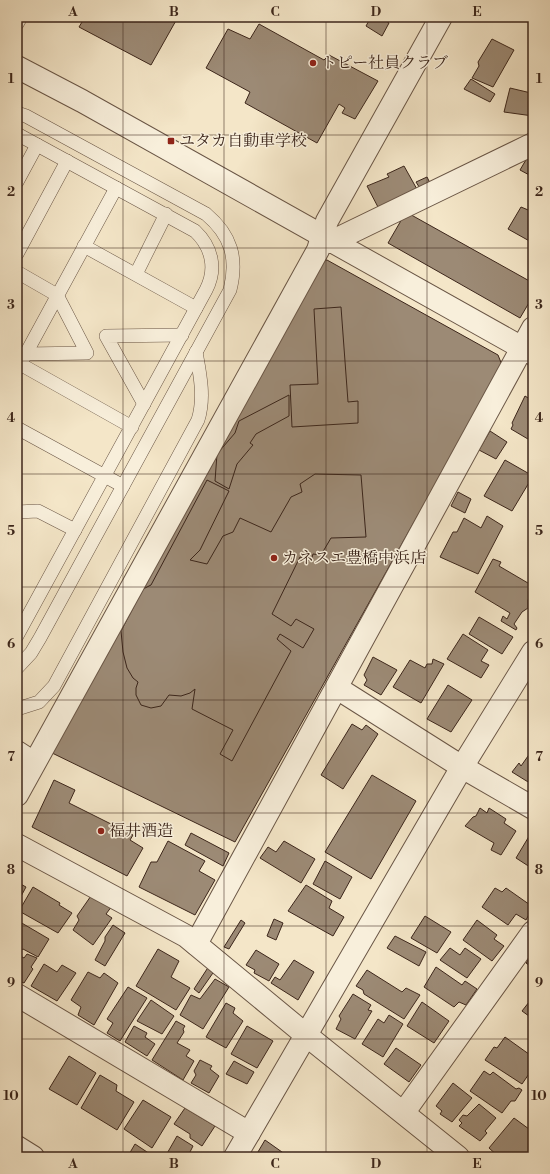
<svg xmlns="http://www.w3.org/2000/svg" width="550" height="1174" font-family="'Libre Bodoni','Noto Serif JP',serif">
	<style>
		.building { fill: #9c8a75; stroke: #3c261b }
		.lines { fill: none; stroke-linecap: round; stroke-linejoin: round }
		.service-casing { stroke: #6a5646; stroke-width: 14 }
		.minor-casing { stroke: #6a5646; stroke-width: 24 }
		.tertiary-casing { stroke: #6a5646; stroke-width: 24 }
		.service { stroke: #f8efdb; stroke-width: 13 }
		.minor { stroke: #f8efdb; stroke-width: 22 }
		.tertiary { stroke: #f8efdb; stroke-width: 22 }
		.grid { fill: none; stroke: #3c261b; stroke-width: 1; stroke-opacity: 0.55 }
		.poi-dot { fill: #8f2418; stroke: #f8efdb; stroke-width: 1.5 }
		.labels { text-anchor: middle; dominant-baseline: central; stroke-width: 3; stroke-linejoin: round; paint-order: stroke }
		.poi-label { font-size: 16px; fill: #3c261b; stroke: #f8efdb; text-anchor: start }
		.neatline { fill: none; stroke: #3c261b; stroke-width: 1.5 }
		.grid-label { font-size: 13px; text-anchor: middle; font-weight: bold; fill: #3c261b }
	</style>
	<rect width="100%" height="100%" fill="#f4e6c8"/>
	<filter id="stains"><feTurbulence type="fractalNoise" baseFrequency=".005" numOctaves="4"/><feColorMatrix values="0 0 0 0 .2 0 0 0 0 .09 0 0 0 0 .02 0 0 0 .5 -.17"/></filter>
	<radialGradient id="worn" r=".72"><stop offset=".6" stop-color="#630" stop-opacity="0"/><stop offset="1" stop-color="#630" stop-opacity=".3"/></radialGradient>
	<g class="building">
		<polygon points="85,17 178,17 151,65 79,27"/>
		<polygon points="371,17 380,17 389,23 382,36 366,26"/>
		<polygon points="259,24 324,60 329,55 378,81 355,119 342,113 345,108 339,104 317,143 245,103 250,92 206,68 228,29 250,39"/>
		<polygon points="492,39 514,50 493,87 472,78 479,66 478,62"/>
		<polygon points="471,79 495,94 490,102 464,89"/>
		<polygon points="510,88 531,93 533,88 533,116 504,112"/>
		<polygon points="530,153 533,154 533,177 520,170"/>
		<polygon points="404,166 418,191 379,209 367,186 389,177 387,174"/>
		<polygon points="427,177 431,185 421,190 416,182"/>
		<polygon points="521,207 533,212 533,243 508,229"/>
		<polygon points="406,212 533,283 533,296 520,318 388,243"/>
		<polygon points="327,260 498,355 502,365 235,842 48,751 319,261"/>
		<polygon points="341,307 348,402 358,401 358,423 292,427 290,385 318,384 314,309"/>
		<polygon points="289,395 289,416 256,434 250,443 253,445 237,464 229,489 215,481 217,454 235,433 239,421"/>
		<polygon points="525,396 533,401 533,442 511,429 513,425 512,423"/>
		<polygon points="490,431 507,442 496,459 479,450"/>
		<polygon points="505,460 533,476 512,511 484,496"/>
		<polygon points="315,474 361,475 366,537 331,538 321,555 313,554 311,561 300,557 272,614 291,626 296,619 314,629 303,648 280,634 277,639 291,651 232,761 220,754 233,730 192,709 195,689 190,693 181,696 169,695 161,706 151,708 141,705 136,695 136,688 138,682 133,678 127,668 123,652 121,631 143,589 151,585 207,480 229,491 200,550 190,560 207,564 223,536 233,532 240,518 271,532 291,497 302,492 300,484"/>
		<polygon points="458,492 471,499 465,513 451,506"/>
		<polygon points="487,516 503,526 478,574 440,557 453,532 457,532 464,518 481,528"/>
		<polygon points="493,559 501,562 499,566 533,586 533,591 528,600 528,608 522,612 514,624 517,628 516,630 501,621 503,616 507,619 510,613 475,592"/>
		<polygon points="479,617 513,637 502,654 469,634"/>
		<polygon points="463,634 488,650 481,661 489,665 481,678 447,659"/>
		<polygon points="373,657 397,670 381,695 364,685 367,680 364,675"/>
		<polygon points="433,659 444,664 421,703 393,687 410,660 425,668 427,664 432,664"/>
		<polygon points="448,685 472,700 451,732 427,719"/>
		<polygon points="352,724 362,730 366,725 378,734 343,789 321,775"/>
		<polygon points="533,749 533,785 512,772 519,763 521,766"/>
		<polygon points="372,775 416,801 371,879 325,852"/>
		<polygon points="54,780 75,790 69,803 133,835 130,840 143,848 127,876 32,827"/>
		<polygon points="480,808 487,813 489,808 506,819 504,823 516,831 501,855 491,850 494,843 465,826 473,817 476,816"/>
		<polygon points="191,833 229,853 223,866 185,845"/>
		<polygon points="531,833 533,835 533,869 516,858"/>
		<polygon points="168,841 205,861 199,871 215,880 195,915 139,887 151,862 157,862"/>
		<polygon points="284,841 315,859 301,883 260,858 268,847 276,852"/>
		<polygon points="325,861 352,877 340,899 313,884"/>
		<polygon points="17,882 26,887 19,900 17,900"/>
		<polygon points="306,885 332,901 329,908 344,917 333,936 288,911"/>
		<polygon points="33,887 60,903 59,905 72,913 58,933 19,911"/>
		<polygon points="495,888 502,892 506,888 533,907 526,920 516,914 508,925 482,907"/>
		<polygon points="93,893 112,906 106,914 112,918 93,945 73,930 79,920 77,916"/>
		<polygon points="425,916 451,932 437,953 411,938"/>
		<polygon points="274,919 283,923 276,940 267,936"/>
		<polygon points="241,920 245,923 229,949 224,947"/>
		<polygon points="477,920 497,935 494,939 504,946 492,961 463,940"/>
		<polygon points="20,922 49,939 38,957 23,949 20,951 17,948 17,926"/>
		<polygon points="113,925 125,933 105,966 95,960 105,941 105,937"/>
		<polygon points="395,936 426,952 419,966 387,948"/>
		<polygon points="450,948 460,955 465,948 481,959 467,978 440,960"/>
		<polygon points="158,949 179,961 171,977 190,988 176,1010 136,986"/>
		<polygon points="256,950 279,964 269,981 254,973 255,970 246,965"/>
		<polygon points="533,953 533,968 526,963"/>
		<polygon points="17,954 24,958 27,954 37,958 31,967 33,969 24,983 17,980"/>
		<polygon points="294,960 314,972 298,1000 271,983 275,977 280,980"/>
		<polygon points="44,964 57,972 62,965 76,973 57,1001 31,986"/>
		<polygon points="209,966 215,970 199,993 194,989"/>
		<polygon points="436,967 462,985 465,981 477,989 466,1005 459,1002 454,1007 424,987"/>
		<polygon points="367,970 402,992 406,988 420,995 404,1019 364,994 363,990 356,986"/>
		<polygon points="88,972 100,978 104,973 118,983 94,1025 78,1015 81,1007 71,1000"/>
		<polygon points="215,979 229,987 203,1029 180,1015 191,995 200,999"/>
		<polygon points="128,987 147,998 120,1041 107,1033 113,1023 107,1019"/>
		<polygon points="353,994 371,1005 368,1010 372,1011 355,1039 336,1029 341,1019 339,1016"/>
		<polygon points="533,997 533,1019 522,1011"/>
		<polygon points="151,1000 174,1016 162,1034 137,1021"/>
		<polygon points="422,1002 449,1021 434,1043 407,1026"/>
		<polygon points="226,1003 235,1008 233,1013 243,1021 226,1048 206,1037"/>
		<polygon points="389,1015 403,1024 383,1057 362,1044 378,1019 384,1023"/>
		<polygon points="176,1021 185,1026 183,1029 184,1032 177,1043 190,1050 186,1056 194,1061 183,1080 152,1060"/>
		<polygon points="134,1026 147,1033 145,1037 155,1044 147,1056 125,1042"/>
		<polygon points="247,1026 273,1041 257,1068 231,1054"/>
		<polygon points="505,1037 533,1057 533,1068 522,1084 485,1060 494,1047 497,1048"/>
		<polygon points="396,1048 421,1065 409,1082 384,1064"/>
		<polygon points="69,1056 96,1073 77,1105 49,1089"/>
		<polygon points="200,1060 212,1066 210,1069 219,1076 209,1093 191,1083 196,1075 194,1071"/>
		<polygon points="234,1061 254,1072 247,1084 226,1074"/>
		<polygon points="484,1071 490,1075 493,1072 516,1089 519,1088 522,1090 515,1101 511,1101 502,1113 470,1091"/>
		<polygon points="100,1075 117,1085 116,1091 134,1102 117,1130 81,1108"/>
		<polygon points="453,1083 472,1098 452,1122 440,1114 442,1111 436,1106"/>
		<polygon points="143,1100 171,1117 152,1148 124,1129"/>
		<polygon points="479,1104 496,1118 485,1131 487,1133 480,1141 459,1126 462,1123 459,1120 463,1115 467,1116"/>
		<polygon points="185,1108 215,1126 202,1146 190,1138 190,1134 174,1124"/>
		<polygon points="514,1118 533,1132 533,1157 499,1157 489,1148"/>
		<polygon points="177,1136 193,1146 189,1154 195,1157 165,1157"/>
		<polygon points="265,1140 289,1157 255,1157"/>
		<polygon points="135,1144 150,1154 148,1157 120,1157 123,1153 128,1156"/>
	</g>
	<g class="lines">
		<g class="service-casing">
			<g id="service">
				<polyline points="17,24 21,17"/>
				<path d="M17 113 26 116 206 214C231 235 238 258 230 290L40 638 31 653 17 668"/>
				<path d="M17 134 195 231C212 247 217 269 206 290L17 636"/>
				<polyline points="17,182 37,145"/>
				<polyline points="84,246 196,308"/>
				<polyline points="17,254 67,161"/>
				<polyline points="17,272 57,295 87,353 26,354"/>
				<polyline points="136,274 166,214"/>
				<polyline points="20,364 132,427"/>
				<polyline points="17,370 116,188"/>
				<polyline points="144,404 106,336 182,335"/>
				<polyline points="17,428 123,486"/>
				<polyline points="17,512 38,511 75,530"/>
				<path d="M17 709 39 702 54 686 198 420C205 398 200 374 196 352"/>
			</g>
		</g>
		<g class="minor-casing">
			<g id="minor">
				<polyline points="331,242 533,144"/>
				<polyline points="337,688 462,767 533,808"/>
				<polyline points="17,752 34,763"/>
				<polyline points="17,795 318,250 327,221 441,17"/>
				<polyline points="17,845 186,936 306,1035"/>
				<polyline points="196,944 533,328"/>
				<polyline points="17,995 249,1133"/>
				<polyline points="404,1112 533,932"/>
				<polyline points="17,1147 33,1157"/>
			</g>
		</g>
		<g class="tertiary-casing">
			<g id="tertiary">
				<polyline points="17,67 82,101 533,354"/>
				<polyline points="306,1035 458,1157"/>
				<polyline points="235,1157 462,767 533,652"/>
			</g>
		</g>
		<use href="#service" class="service"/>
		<use href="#minor" class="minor"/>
		<use href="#tertiary" class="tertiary"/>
	</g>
	<path class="grid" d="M123 17V1157M224 17V1157M326 17V1157M427 17V1157M17 135H533M17 248H533M17 361H533M17 474H533M17 587H533M17 700H533M17 813H533M17 926H533M17 1039H533"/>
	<g class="poi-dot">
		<circle cx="313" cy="63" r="4"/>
		<rect x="167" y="137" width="8" height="8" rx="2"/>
		<circle cx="274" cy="558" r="4"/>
		<circle cx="101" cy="831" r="4"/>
	</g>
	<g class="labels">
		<g class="poi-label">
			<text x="321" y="63">トピー社員クラブ</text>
			<text x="179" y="141">ユタカ自動車学校</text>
			<text x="282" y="558">カネスエ豊橋中浜店</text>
			<text x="109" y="831">福井酒造</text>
		</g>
	</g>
	<rect width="550" height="1174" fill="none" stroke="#f4e6c8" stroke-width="44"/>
	<rect x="22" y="22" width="506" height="1130" class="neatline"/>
	<g class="grid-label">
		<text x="73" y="16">A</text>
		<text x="174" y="16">B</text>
		<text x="275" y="16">C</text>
		<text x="376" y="16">D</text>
		<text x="477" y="16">E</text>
		<text x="11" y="83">1</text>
		<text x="539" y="83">1</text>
		<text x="11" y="196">2</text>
		<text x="539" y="196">2</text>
		<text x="11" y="309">3</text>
		<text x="539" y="309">3</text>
		<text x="11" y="422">4</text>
		<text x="539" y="422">4</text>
		<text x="11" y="535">5</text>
		<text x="539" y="535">5</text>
		<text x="11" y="648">6</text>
		<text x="539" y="648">6</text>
		<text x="11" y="761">7</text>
		<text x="539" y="761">7</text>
		<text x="11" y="874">8</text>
		<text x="539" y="874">8</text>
		<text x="11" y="987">9</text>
		<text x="539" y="987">9</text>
		<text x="11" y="1100">10</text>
		<text x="539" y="1100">10</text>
		<text x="73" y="1168">A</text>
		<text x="174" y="1168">B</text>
		<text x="275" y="1168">C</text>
		<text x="376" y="1168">D</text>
		<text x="477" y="1168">E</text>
	</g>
	<rect width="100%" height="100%" filter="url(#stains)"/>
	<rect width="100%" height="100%" fill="url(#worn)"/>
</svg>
